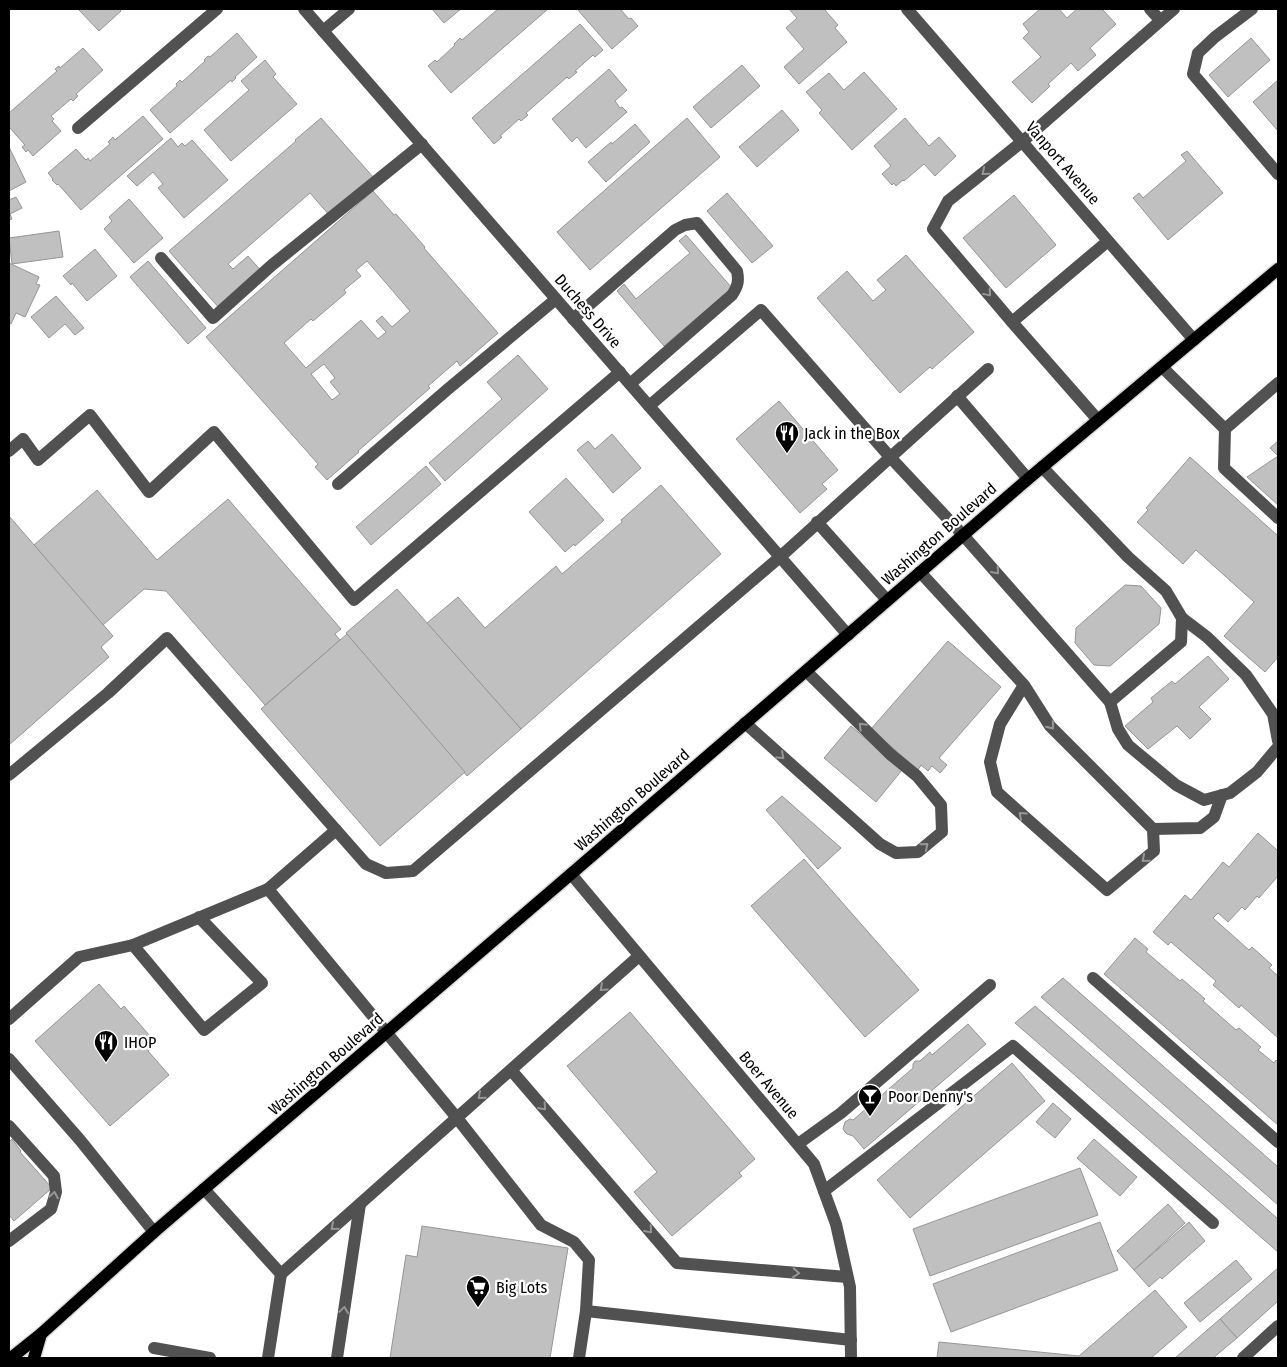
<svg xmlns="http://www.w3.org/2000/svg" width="1287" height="1367" font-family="'Fira Sans Condensed',sans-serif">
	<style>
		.building { fill: #c0c0c0; stroke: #959595; fill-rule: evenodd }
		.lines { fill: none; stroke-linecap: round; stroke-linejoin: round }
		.major-casing { stroke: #dbdbdb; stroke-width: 15 }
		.minor { stroke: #515151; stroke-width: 12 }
		.major { stroke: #000; stroke-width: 12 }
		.oneway { stroke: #979797 }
		.labels { text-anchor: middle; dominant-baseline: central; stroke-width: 4.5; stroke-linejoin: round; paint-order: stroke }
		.street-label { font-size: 16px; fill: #000; stroke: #fff }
		.poi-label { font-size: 16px; fill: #000; stroke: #fff; text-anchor: start }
	</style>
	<rect width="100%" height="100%" fill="#fff"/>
	<g class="building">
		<polygon points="78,9 119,9 121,11 99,31"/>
		<polygon points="432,9 461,9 444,23"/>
		<polygon points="498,9 548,9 451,93 428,66 435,60 437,62 455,45 454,44 460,38 462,40"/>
		<polygon points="577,9 620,9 629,19 631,18 638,26 612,49"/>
		<polygon points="789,9 824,9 838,25 835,28 847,42 799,84 784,67 804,49 786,28 797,18"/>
		<polygon points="1040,9 1059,9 1067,18 1077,9 1102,9 1116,24 1090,48 1096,55 1078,71 1071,63 1048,84 1050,86 1032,103 1012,82 1041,57 1023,38 1029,32 1023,24"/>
		<polygon points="580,24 603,50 595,57 593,55 575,71 577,72 569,79 567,77 526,113 528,115 521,121 519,119 500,136 502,137 494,144 472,118"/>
		<polygon points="237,33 257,57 235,77 236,78 232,82 231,80 170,133 150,110 177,86 176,84 180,80 182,82 205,61 204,60 208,56 210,57"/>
		<polygon points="1251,38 1270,60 1228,97 1209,75"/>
		<polygon points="83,48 103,70 76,94 78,96 73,101 71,99 51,116 54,119 52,121 61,131 33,156 28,150 26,152 22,147 25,145 9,127 9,113 57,71 55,69 59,66 60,68"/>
		<polygon points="265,60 276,74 273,77 297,104 231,161 204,130 249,90 241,81"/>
		<polygon points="742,65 760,86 711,128 693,107"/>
		<polygon points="609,69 627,90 615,101 620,108 622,107 627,112 586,148 577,137 572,142 552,119"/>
		<polygon points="864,72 897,109 852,150 819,113 822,110 806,92 829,73 844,90"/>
		<polygon points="1278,80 1278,131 1253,102"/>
		<polygon points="782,110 799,130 757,167 739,147"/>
		<polygon points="143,116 163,139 81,210 58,184 57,185 52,180 53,179 48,173 76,149 86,160 88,158 90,161 110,144 108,142 113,137 115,140"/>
		<polygon points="321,118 374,178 330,216 310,193 228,264 233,269 248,256 262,272 220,309 169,251 296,141 295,140"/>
		<polygon points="687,118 720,157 590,270 557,232"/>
		<polygon points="905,118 929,146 939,137 956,156 935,176 924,164 904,181 903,180 896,186 894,183 892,185 882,174 891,166 874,146"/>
		<polygon points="635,124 650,142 606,182 588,162 611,142 612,144"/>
		<polygon points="171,138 178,147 182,143 185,146 192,140 228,180 184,218 158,188 163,184 153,172 137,186 127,176"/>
		<polygon points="9,147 26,182 9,191"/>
		<polygon points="1187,151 1223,193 1168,240 1133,198 1139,193 1143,198 1186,161 1181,155"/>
		<path d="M373 191 394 215 396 214 425 247 424 248 498 333 460 366 457 361 428 386 430 388 358 451 359 452 327 480 315 467 318 464 206 337ZM367 261 410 311 392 327 382 316 376 321 386 332 378 339 361 320 306 368 284 343 311 319 313 321 346 293 344 290 361 276 356 270ZM324 364 335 378 330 382 340 394 332 400 311 374Z"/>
		<polygon points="727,193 773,246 752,263 707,211"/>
		<polygon points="1014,195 1056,245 1006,288 963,238"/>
		<polygon points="16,197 22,208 10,214 12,219 9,220 9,200"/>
		<polygon points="129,199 163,238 134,263 104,229 112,221 109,217"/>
		<polygon points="59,231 63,257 12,264 9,238"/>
		<polygon points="686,235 732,288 664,346 617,291 624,284 636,299 690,253 679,241"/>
		<polygon points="95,249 117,276 87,301 72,283 71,285 63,276"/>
		<polygon points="906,255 974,332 932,369 930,367 900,393 817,298 847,271 873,301 886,290 877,280"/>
		<polygon points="148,261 206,328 188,344 130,277"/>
		<polygon points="9,263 39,277 36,284 40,285 25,317 16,313 11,324 9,323"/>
		<polygon points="56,296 84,328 75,335 65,324 49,338 31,317"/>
		<polygon points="518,355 548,389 445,481 429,463 502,399 487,382"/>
		<polygon points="779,401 838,470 822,484 827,489 800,513 736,439"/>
		<polygon points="612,434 641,468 613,493 577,450 588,441 595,449"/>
		<polygon points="1278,441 1278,505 1247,477 1278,456 1270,448"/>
		<polygon points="1190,457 1278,536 1278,657 1265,672 1224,636 1254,602 1196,550 1183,564 1137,522 1148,510 1146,508"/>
		<polygon points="426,466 441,484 371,545 356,527"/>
		<polygon points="566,478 604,520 575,546 574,544 565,552 529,512"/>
		<polygon points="661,485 721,554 521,729 427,623 458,597 485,628 556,566 562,574 622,522 621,520"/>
		<polygon points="97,490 157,560 228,499 341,629 335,634 340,640 265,705 166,591 144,589 103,625 34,545"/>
		<polygon points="9,516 113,636 101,647 109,657 9,745"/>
		<polygon points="1125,585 1141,586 1161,608 1159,624 1110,666 1094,665 1075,643 1076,628"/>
		<polygon points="397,589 521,729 467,776 346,633"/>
		<polygon points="347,634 465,772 380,846 261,709"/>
		<polygon points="948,641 1001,687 939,758 947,765 940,773 932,766 928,771 921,765 918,770 871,729"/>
		<polygon points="1208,656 1229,679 1199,707 1211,719 1190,739 1177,726 1148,749 1125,726 1153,702 1151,698 1172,681 1175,684"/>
		<polygon points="851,726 902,770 876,802 824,758"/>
		<polygon points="782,796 841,848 818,869 766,810"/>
		<polygon points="1258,833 1278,851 1278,876 1259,898 1257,896 1245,910 1242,907 1228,922 1218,913 1213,918 1249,950 1252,947 1272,965 1269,968 1278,976 1278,1038 1241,1005 1239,1008 1213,985 1216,981 1171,942 1168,945 1153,932 1185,895 1191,900 1223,862 1229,867"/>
		<polygon points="804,859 919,990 865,1037 751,906"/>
		<polygon points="1135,938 1148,949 1146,952 1180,981 1182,979 1205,999 1203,1001 1236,1030 1239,1028 1261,1047 1258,1050 1274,1063 1276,1060 1278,1062 1278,1125 1104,974"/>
		<polygon points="1063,978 1278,1167 1278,1205 1041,997"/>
		<polygon points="99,984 121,1009 124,1006 156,1043 148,1051 169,1075 110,1126 35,1041"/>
		<polygon points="1035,1006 1278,1219 1278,1252 1015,1023"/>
		<polygon points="630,1012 755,1159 739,1173 742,1176 672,1236 634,1192 657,1172 567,1066"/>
		<polygon points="968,1024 986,1044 864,1149 853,1136 847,1134 845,1132 843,1129 845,1122 850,1119 853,1120 913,1068 913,1064 915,1061 920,1061 930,1052 932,1055"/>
		<polygon points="1012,1063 1045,1101 910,1218 877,1180"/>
		<polygon points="1053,1103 1071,1119 1055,1138 1036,1122"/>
		<polygon points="9,1139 10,1141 12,1139 21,1151 20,1152 52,1188 14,1221 10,1216 9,1217"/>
		<polygon points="1094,1139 1137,1177 1120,1196 1077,1158"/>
		<polygon points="1080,1168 1098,1215 930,1276 913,1229"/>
		<polygon points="1168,1204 1185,1223 1134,1270 1117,1251"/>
		<polygon points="1100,1222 1118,1270 951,1332 933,1284"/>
		<polygon points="1189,1222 1205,1241 1162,1279 1160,1277 1149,1287 1134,1270"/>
		<polygon points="422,1226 568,1248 550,1358 390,1358 406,1255 417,1257"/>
		<polygon points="1236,1260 1252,1279 1200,1322 1184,1303"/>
		<polygon points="1278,1268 1278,1301 1237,1338 1220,1319"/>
		<polygon points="1155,1290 1187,1327 1151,1358 937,1358 939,1342 1079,1356"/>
		<polygon points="1220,1319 1237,1338 1213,1358 1175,1358"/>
	</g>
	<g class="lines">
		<g class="major-casing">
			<g id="major">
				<polyline points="11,1358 41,1334 154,1232 571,874 1028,479 1278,269"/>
				<polyline points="34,1358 41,1334"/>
			</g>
		</g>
		<g class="minor">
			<polyline points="304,9 848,635"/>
			<polyline points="907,9 1194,340"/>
			<polyline points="1150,9 1160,20"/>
			<polyline points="1252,9 1215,37 1198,53 1193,74 1278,174"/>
			<polyline points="323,31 349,9"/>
			<polyline points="78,128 217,9"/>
			<polyline points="161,258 213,318 272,265 422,144"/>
			<path d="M573 319 675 230 685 225 697 223 737 271C739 281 738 286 732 295L630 384"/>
			<polyline points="1012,322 1108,241"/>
			<polyline points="1162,367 1225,429 1278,383"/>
			<polyline points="957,396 1028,479"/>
			<polyline points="649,406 761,310 890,457 963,535 1110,702 1118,729 1128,745 1176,785 1204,800 1230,793 1257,772 1278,747"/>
			<polyline points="1098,420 1012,322 933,229 948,201 1023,141 1174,9"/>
			<polyline points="1225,429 1224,468 1278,518"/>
			<polyline points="9,451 23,439 38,460 90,415 149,492 214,432 354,600 620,372"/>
			<polyline points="1042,467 1128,557 1166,591 1182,618 1181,642 1110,702"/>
			<polyline points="338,484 448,389 556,299"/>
			<polyline points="817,522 887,600"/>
			<polyline points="920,572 1024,685 1050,726 1153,829 1154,851 1107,890 997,792 990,762 1000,724 1024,685"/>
			<polyline points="1182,618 1207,637 1246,675 1273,714 1278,741"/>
			<polyline points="745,723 880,844 896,853 918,852 942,832 941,805 917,776 890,754 806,671"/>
			<polyline points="9,775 108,693 167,638 336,830"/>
			<polyline points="1153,829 1200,828 1214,817 1222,795"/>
			<polyline points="571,874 814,1164 836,1224 850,1287 851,1358"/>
			<polyline points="268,889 457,1118 541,1225 574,1242 589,1260 586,1311 579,1358"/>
			<polyline points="199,917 262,983 204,1030 133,945 268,889 336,830 366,864 386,873 413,871 780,557 988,369"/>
			<polyline points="1093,978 1278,1142"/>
			<polyline points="9,1019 79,957 133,945"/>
			<polyline points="9,1059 80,1140 154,1232"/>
			<polyline points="511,1070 677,1263 847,1277"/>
			<polyline points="9,1126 54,1176 56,1192 51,1209 9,1241"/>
			<polyline points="798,1144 841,1113 990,985"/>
			<polyline points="204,1189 281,1274 268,1358"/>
			<polyline points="824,1191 1013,1046 1213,1223"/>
			<polyline points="281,1274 639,956"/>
			<polyline points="586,1311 851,1340"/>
			<polyline points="154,1348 210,1358"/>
			<polyline points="337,1358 360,1204"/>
			<polyline points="1243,1358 1278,1326"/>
		</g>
		<use href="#major" class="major"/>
	</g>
	<defs><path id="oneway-chevron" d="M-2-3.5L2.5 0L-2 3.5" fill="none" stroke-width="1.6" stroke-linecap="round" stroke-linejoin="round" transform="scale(1.25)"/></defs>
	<g class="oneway">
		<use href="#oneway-chevron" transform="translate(985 172) rotate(141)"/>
		<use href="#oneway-chevron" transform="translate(988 293) rotate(50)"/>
		<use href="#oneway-chevron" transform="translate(996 571) rotate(49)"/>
		<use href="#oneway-chevron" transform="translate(862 726) rotate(-135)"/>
		<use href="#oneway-chevron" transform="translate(1051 726) rotate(52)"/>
		<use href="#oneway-chevron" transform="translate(781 756) rotate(42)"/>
		<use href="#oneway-chevron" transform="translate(1022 815) rotate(-138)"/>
		<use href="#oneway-chevron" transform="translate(925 846) rotate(-39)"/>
		<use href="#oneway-chevron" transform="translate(1145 859) rotate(140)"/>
		<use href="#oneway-chevron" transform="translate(603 988) rotate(138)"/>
		<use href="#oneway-chevron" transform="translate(481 1096) rotate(139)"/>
		<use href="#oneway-chevron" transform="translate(543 1107) rotate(49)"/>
		<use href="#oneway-chevron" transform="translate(54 1195) rotate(-80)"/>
		<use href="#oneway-chevron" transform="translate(334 1227) rotate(139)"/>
		<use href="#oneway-chevron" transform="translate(649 1230) rotate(49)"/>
		<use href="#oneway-chevron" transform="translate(796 1273) rotate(5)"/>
		<use href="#oneway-chevron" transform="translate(344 1310) rotate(-82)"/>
	</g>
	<defs>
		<g id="restaurant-pin" transform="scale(1.25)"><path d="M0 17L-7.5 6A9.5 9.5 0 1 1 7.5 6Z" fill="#000" stroke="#fff"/><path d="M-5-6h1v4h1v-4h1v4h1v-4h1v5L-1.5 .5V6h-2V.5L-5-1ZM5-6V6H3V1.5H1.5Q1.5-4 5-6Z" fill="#fff"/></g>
		<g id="bar-pin" transform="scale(1.25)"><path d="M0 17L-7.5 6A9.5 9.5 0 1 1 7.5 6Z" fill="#000" stroke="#fff"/><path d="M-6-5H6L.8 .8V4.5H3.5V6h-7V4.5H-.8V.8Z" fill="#fff"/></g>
		<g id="supermarket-pin" transform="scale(1.25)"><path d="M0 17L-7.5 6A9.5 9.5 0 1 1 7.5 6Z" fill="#000" stroke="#fff"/><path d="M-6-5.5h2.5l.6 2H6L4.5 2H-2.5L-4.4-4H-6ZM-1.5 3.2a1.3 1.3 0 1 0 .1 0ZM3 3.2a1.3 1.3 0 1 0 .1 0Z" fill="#fff"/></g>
	</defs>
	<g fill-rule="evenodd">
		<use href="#restaurant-pin" x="787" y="433"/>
		<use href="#restaurant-pin" x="106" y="1042"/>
		<use href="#bar-pin" x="870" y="1096"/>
		<use href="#supermarket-pin" x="478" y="1287"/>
	</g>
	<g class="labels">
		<g class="street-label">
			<text transform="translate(1063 163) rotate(49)">Vanport Avenue</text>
			<text transform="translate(588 311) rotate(49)">Duchess Drive</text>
			<text transform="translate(939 534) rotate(-41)">Washington Boulevard</text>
			<text transform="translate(632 800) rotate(-41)">Washington Boulevard</text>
			<text transform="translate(326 1064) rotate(-41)">Washington Boulevard</text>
			<text transform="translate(769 1085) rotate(50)">Boer Avenue</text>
		</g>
		<g class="poi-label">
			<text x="804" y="433">Jack in the Box</text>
			<text x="124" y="1042">IHOP</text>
			<text x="888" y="1096">Poor Denny's</text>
			<text x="496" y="1287">Big Lots</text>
		</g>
	</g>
	<rect width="1287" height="1367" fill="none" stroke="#000000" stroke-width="20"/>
</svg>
